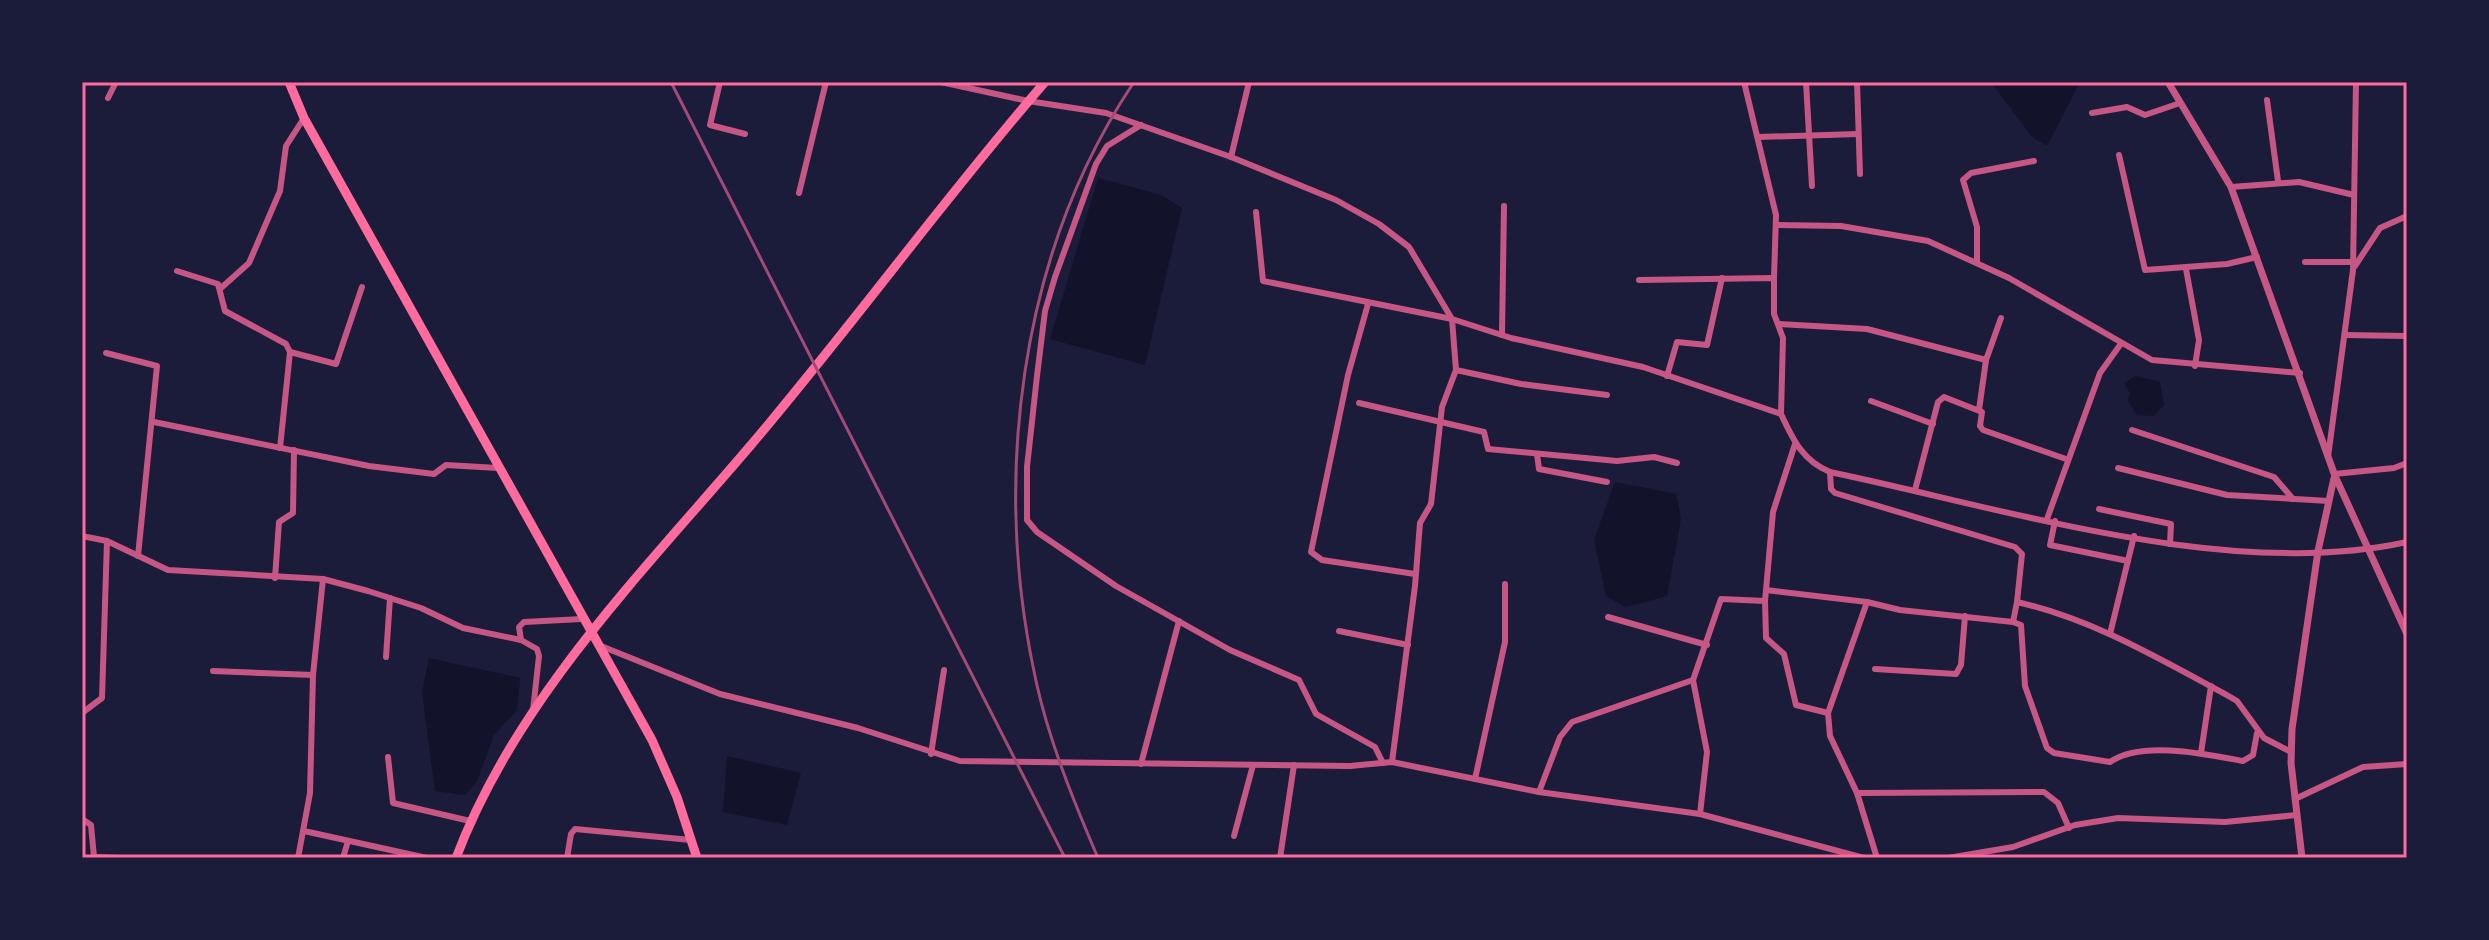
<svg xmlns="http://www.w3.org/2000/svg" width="2489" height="940" font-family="'Noto Sans',sans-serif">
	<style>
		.water { fill: #12122b }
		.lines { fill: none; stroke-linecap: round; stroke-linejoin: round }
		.minor { stroke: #c65784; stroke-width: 6 }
		.tertiary { stroke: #c65784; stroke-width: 7 }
		.trunk { stroke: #ff6b9d; stroke-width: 9 }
		.rail { stroke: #a44b75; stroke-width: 3 }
		.neatline { fill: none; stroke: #ff6b9d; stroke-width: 3 }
	</style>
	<rect width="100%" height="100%" fill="#1b1b3a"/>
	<g class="water">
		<polygon points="1991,82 2080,82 2047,146 2032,137"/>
		<polygon points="1098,178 1161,195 1182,208 1145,365 1050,339"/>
		<polygon points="2135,376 2160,382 2164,405 2154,416 2137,415 2128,401 2130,393 2124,383"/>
		<polygon points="1615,482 1676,494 1681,519 1667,596 1626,607 1606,596 1594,540"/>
		<polygon points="429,658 520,678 517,710 494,735 477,781 465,795 435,791 422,692"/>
		<polygon points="727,756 801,773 787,825 723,812"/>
	</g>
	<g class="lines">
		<g class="minor">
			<polyline points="720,82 710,125 745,134"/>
			<path d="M941 82 1028 101 1106 113 1231 157 1336 200 1379 224 1409 247 1452 319 1511 338 1643 367 1781 414C1793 440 1803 461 1830 472 2007 509 2229 581 2407 542"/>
			<polyline points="1744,82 1776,215 1774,278"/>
			<polyline points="1806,82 1812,186"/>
			<polyline points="1857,82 1860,174"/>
			<polyline points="108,98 116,82"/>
			<polyline points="2267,100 2278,181"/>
			<polyline points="2092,113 2127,107 2145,115 2180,103"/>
			<polyline points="1141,125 1107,146 1096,164 1055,277 1045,311 1037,376 1027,467 1027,520 1037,532 1116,586 1230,650 1299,680 1316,714 1375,747 1383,763"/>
			<polyline points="1758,137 1858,134"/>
			<polyline points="2119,155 2145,270 2227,264 2257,257"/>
			<polyline points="1231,157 1249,82"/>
			<polyline points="2231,187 2299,182 2354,195"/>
			<polyline points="799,193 826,82"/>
			<polyline points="1256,212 1263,281 1452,319 1456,370 1442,407 1431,504 1420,523 1415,586 1392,762"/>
			<polyline points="1777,225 1841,226 1928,241 2009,278 2152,360 2300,373"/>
			<polyline points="2305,262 2353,262"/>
			<polyline points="1977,263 1977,227 1963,180 1971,173 2034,161"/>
			<polyline points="2355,266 2380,228 2407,216"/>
			<polyline points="2186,269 2199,340 2195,366"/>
			<polyline points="177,271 218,284 225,311 286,344 290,352 280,448"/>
			<polyline points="1639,280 1774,278 1774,314 1783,338 1781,414"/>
			<polyline points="221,288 249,263 280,191 286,146 304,118"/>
			<polyline points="1368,304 1348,375 1311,552 1322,560 1415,574"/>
			<polyline points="1779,324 1867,329 1986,360"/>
			<polyline points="1502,335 1504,206"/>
			<polyline points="2345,335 2407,336"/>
			<polyline points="290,352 336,364 362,287"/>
			<polyline points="106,353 157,366 138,556"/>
			<polyline points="1456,370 1521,384 1607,395"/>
			<polyline points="1667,376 1677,342 1707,345 1722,278"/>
			<polyline points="1871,401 1933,424"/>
			<polyline points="1359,403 1484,432 1488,449 1617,461 1654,457 1677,463"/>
			<polyline points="1979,410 1986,360 2001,318"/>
			<polyline points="154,422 369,466 434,474 446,465 498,468"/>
			<polyline points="2132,430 2274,477 2293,499"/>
			<polyline points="1795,444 1773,512 1765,601 1766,638 1784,654 1796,705 1828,713"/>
			<polyline points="1537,454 1539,469 1607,482"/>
			<polyline points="2328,457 2353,270 2356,82"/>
			<polyline points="2118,468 2227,495 2329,501"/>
			<polyline points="1830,472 1831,489 1835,493 2015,547 2022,554 2017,602"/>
			<polyline points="2334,474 2394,468 2407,463"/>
			<polyline points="1915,490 1938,402 1944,397 1982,412 1980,426 1983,430 2066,459"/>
			<polyline points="2099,509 2171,524 2170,544"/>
			<polyline points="2047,519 2100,373 2120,345"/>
			<polyline points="2055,521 2050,545 2128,561"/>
			<polyline points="82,536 107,541 168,570 323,579 368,591 421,608 463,628 521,640 537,649 539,656 533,710"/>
			<polyline points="275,578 279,522 293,513 294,450"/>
			<polyline points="1766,590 1867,602"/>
			<polyline points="1608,617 1707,645"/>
			<path d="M2013 622 2021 625 2025 686 2047 748 2054 753 2110 762C2141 740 2206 754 2243 761L2253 755 2257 733"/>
			<polyline points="1339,631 1408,645"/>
			<polyline points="2110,634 2134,536"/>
			<polyline points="521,640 519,627 524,622 582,619"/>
			<polyline points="601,646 720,694 858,728 960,761 1350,766 1392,762 1539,792 1700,814 1864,858"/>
			<polyline points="386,657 390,598"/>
			<polyline points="1875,669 1956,674 1961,665 1965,616"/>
			<polyline points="213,671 313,675"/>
			<polyline points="1693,680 1707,752 1700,814"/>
			<polyline points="82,713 102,698 107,541"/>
			<polyline points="2201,753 2211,686"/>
			<polyline points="931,754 944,670"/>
			<polyline points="388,757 393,803 470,821"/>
			<polyline points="1141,764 1179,621"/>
			<polyline points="1475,779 1505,642 1505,584"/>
			<polyline points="1539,792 1560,737 1572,722 1693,680 1721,599 1765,601"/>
			<polyline points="1857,793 2044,792 2058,803 2069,828"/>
			<polyline points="2295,799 2363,767 2407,764"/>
			<polyline points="82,819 91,825 94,857 119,858"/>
			<polyline points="304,831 427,858"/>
			<polyline points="1234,836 1253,765"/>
			<polyline points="298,858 310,793 313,675 323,579"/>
			<polyline points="343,858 348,841"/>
			<polyline points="567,858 571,834 575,829 691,840"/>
			<polyline points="1280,858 1294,765"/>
			<path d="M1877 858 1857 793 1830 736 1828 713 1867 602 1900 610 2013 622 2017 602C2092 619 2158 658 2225 694L2237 701 2264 738 2291 752"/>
			<polyline points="1948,858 2013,847 2075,825 2118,818 2225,822 2297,815"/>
		</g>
		<g class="tertiary">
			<polyline points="2168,82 2231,187 2335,476 2407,634"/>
			<polyline points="2302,858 2291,763 2292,729 2318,551 2334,478"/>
		</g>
		<g class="trunk">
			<polyline points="289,82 304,118 652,740 677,797 697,858"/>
			<path d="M456 858C516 699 642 573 751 445 852 326 943 200 1045 82"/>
		</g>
		<g class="rail">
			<polyline points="671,82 1065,858"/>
			<path d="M1098 858C1074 802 1049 741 1036 681 992 481 1018 255 1134 82"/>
		</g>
	</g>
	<rect width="2489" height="940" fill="none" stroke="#1b1b3a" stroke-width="168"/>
	<rect x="84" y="84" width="2321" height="772" class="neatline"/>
</svg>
